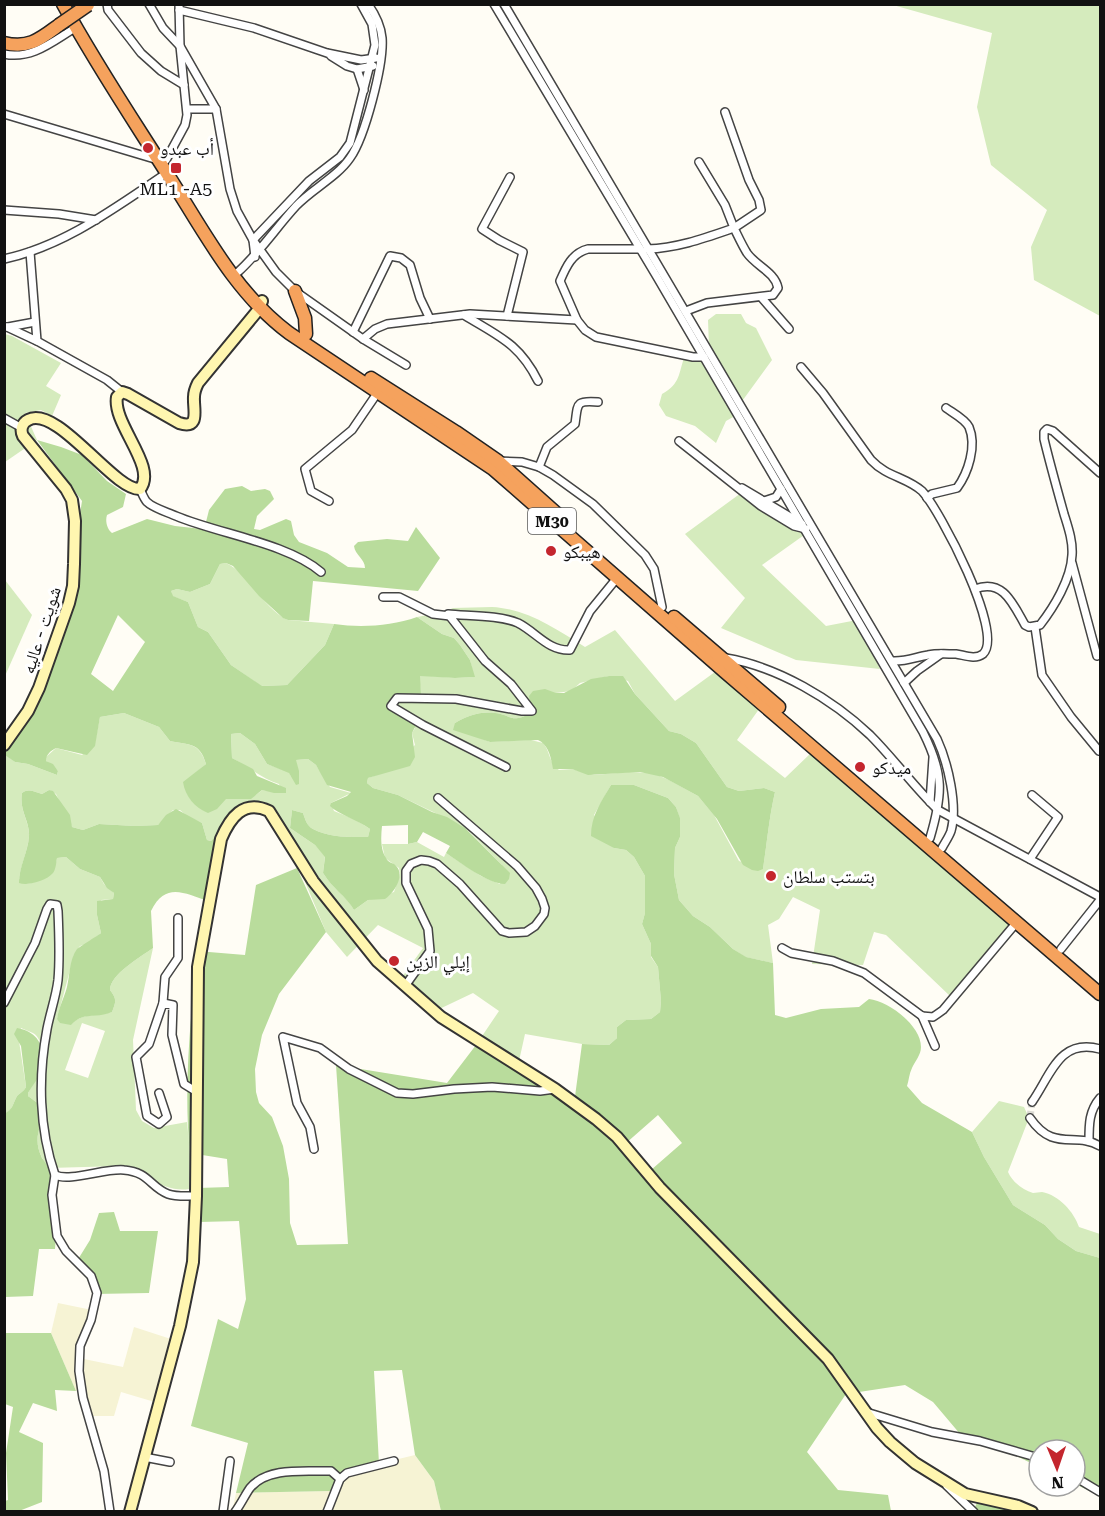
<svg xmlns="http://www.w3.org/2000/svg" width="1105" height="1516" font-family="'Roboto Serif','Noto Naskh Arabic',serif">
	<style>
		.farmland { fill: #f6f3d4 }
		.green { fill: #d5ebbd; fill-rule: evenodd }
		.forest { fill: #b9dc9c; fill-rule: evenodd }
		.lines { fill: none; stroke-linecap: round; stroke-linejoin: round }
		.street-tunnel { stroke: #dbdad3; stroke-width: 7; stroke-dasharray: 7 3.5; stroke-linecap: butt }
		.street-casing { stroke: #444; stroke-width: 10 }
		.secondary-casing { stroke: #333; stroke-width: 14 }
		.highway-casing { stroke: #222; stroke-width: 15 }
		.street { stroke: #fff; stroke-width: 7 }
		.secondary { stroke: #fff6b0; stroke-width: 10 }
		.highway { stroke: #f5a25d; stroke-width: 12 }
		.highway-bridge-casing { stroke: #222; stroke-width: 15; stroke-linecap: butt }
		.highway-bridge { stroke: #f5a25d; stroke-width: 12 }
		.poi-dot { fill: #c4262e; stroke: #fff; stroke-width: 2 }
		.labels { text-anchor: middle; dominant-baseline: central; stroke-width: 6; stroke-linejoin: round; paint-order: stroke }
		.shield { fill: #fff; stroke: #585858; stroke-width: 1.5 }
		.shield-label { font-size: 16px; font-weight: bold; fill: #111 }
		.poi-label { font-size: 18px; fill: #111; stroke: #fff; text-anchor: start }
		.street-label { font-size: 18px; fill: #111; stroke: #fff }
	</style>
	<rect width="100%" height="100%" fill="#fffdf5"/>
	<g class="farmland">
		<polygon points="58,1303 92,1310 79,1358 123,1367 134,1327 174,1340 158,1403 121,1392 114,1416 88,1416 85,1392 76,1391 51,1333"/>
		<polygon points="415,1455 434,1481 441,1511 232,1512 236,1493 331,1491 353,1470"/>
	</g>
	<g class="green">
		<polygon points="893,5 1100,5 1100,316 1034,280 1031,247 1047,210 991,165 977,107 992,33"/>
		<path d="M716 314H741L746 323 756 328 772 360 740 404 735 416 726 421 716 443 695 426 666 416 659 405 662 394C681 383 678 374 685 355L709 347 708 320Z"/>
		<polygon points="5,334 12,336 61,363 46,386 61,395 52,416 41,410 25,413 37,440 5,462"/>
		<polygon points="741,493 807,533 762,565 826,626 857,620 880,669 796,660 721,628 745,598 685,534"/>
		<path d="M226 563C250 574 263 609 288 620L334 624 325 645 287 685 261 686 231 665 208 632 198 627 188 602 172 596 171 591 177 589 190 592 210 584 220 564Z"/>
		<polygon points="5,580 32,615 5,676"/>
		<path d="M492 607C528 609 555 629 585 647L615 630 675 701 719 669 762 705 737 740 785 778 812 752 1012 921 950 996 886 935 874 932 863 965 812 964 820 910 793 897 779 919 768 925 773 963 745 957 733 949 710 927 693 916 679 900 674 874 675 848 680 837V819L676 807 668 798 634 785H611L594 815 614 848 626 850 634 857 645 876V913L642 924 651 944V957L658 967 661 1001 660 1012 651 1019 626 1020 617 1027V1038L609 1045 582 1044 525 1034 517 1070 476 1045 499 1011 473 993 431 1013 397 984 423 948 378 925 347 957 326 932 285 834 262 811 245 813 211 841 207 840 202 823 187 816 180 810H173L158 825 135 826 99 824 83 830 72 827 56 794 49 790 42 794C34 792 29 788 22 793 19 811 30 822 29 836 28 850 21 864 19 879L28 884C45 878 53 878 57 858L66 857 80 869 100 877 104 884 114 893 113 899 101 900 97 915 101 933 87 944 80 946 74 955 57 1019 73 1022C85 1013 98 1016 112 1012 116 1002 117 999 110 990 110 974 141 957 153 948L133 1040 136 1110 142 1121 154 1128 187 1122 190 1153 189 1189C163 1193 144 1172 120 1166L49 1168C32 1147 36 1132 47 1110L28 1096V1093C37 1076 50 1057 38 1038 35 1032 27 1031 21 1028L19 1041 26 1087C23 1093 18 1093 16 1098 12 1106 13 1109 5 1114L4 753 15 762 28 764 57 775 58 771 53 765 46 761V757L56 748 82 755 95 742 100 717 124 713 159 727 170 741C189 745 199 742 206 764L186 781C186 800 192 800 204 811 210 808 218 801 225 799 241 794 247 804 262 790L282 793 279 784C261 778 249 767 232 758L231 734 240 733 255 744 267 764 289 772 291 776 296 764V760L308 759 316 765 330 787 351 793 331 803 334 811 356 820 370 829 368 837C350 837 330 838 313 829 307 826 305 819 303 813L292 810 290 828 315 845 325 856 323 873C332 888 346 895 354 910L368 900 394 892 400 874 399 868 385 858 382 844H408L417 842 444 857 446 853 481 876 500 884 502 865 470 832 460 825 398 795 373 788 367 783 368 778 385 772 415 745 412 733 415 728 388 707V702H394L421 694 419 675 455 678 474 677 470 660 460 645 454 638 442 634 417 617 444 612 453 608ZM609 676 628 681 635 694 669 731 681 734 696 743 727 787 739 791 764 788 775 792C769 818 767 843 763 869L739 861 714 815 698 796 669 780 653 773 629 772 594 775 572 769 559 770C548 761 551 753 543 743L531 740 490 742 459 730 455 723C467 716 480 711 495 713 513 715 510 724 531 713L532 706 556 693 571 691 580 683ZM82 1023 105 1031 88 1078 65 1070Z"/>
		<path d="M999 1101 1024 1107 1029 1118 1008 1172C1012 1181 1022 1190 1033 1193 1036 1193 1039 1192 1042 1192 1059 1195 1074 1212 1079 1227L1100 1234V1258L1076 1251 1058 1239 1045 1225 1013 1205 984 1157 972 1132Z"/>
	</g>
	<g class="forest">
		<path d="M37 440 61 447 82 455 107 481 126 494 123 507 107 515C105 521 107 529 112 533L147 519 175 526 202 529 205 526 209 510 225 489 242 486 251 491 265 489 270 491 274 499 257 516 254 529 260 530 286 519 291 521 294 535 299 542 327 553 348 567 365 568C365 559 355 555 354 546L358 542 387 539 408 541 416 527 440 558 418 591 313 581 309 621 288 620 283 618 259 596 233 566 226 563 220 564 210 584 190 592 177 589 171 591 173 596 188 602 198 627 208 632 231 665 262 686 287 685 325 645 334 624C361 628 391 626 417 617L442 634 454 638 460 645 470 660 475 677 455 678 420 676 421 694 419 699 413 702H388L389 707 417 723 412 733 415 757 410 766 368 778 367 783 373 788 398 795 432 812 447 817 465 828 510 873 509 879 505 884C488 884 461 863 446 853L450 846 423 832 417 842 408 844V825L382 826C381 836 380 849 386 858 389 864 394 862 397 867 405 877 393 894 385 899L368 900 354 910C346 896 332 888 323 873L325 857 315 845 290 828 292 810 303 813C305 819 307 826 313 829 330 838 350 837 368 837L370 829C358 820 338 814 330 806L331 803 347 796 351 792 327 785 316 765 308 759 296 760 299 771V784L296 785 289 773 267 764 255 744 240 733 231 734 232 758 253 769 257 776 286 788V793H274L262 790 251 799H226L217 809 208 813C195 808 185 796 183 782L206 764C200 742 189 745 170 741L159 727 124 713 100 717 95 746 87 755 56 748C50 751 46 755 46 761L53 764 58 771 57 775 28 764 15 762 5 755 4 750 12 742 52 654 72 565 82 501ZM118 615 145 642 113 691 91 674Z"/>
		<path d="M609 676H623L635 694 669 731 681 734 696 743 727 787 739 791 764 788 775 792C769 818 767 843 763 869L758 871 752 870 743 865 717 819 698 796 663 777 640 772 588 775 572 769H553C551 758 549 745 538 740L490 742 453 730 455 723C467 716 480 711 495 713 513 715 510 724 531 713L529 696 533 691 545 689 556 693H564L591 679Z"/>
		<path d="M611 785H634L668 798 676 807 680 818V837L675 848 674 874 679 900 693 916 710 927 733 949 746 957 773 963 775 1015 786 1018 821 1009 859 1007 869 999C888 1001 921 1025 921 1047 921 1055 915 1061 912 1068 909 1074 909 1080 907 1086L922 1103 972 1132 984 1157 1013 1205 1045 1225 1058 1239 1076 1251 1100 1258V1496L1075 1484V1450H1039V1467L1002 1449 966 1441 933 1402 905 1385 846 1394 807 1452 838 1490 888 1495 891 1511H441L434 1481 415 1455 402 1370 374 1371 379 1464 353 1470 331 1491 236 1493 248 1443 191 1426 218 1319 238 1329 246 1299 239 1221 200 1222 198 1188 229 1187 227 1159 190 1153C183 1086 191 1018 197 951L245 955 256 885 297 868 326 932 279 994 262 1035 255 1069 256 1092 259 1103 272 1117 283 1146 289 1179 290 1223 297 1245 348 1244 336 1065 447 1083 476 1045 574 1104 582 1044 609 1045 617 1038V1027L626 1020 651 1019 660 1012 661 1001 658 967 651 956V944L642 924 645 913V876L634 857 626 850 614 848 591 836C591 816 601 802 611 785ZM658 1115 682 1143 651 1170 625 1144Z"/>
		<path d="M49 790 53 791 70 815 72 827 83 830 99 824 135 826 158 825 166 815 176 809 202 823 207 840 211 841 217 835 208 901C185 894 166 881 151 911L153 948C141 957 110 974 110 990 117 999 116 1002 112 1012 97 1019 83 1011 71 1025L60 1023 57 1019C59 1007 64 998 67 987 70 975 69 960 77 949 78 948 97 936 101 933L97 915V901L113 899 114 893 107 888 100 877 80 869 66 857 57 858C56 863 56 869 53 873 46 881 28 886 19 883 19 866 28 852 29 836 30 821 19 811 22 793 29 788 34 792 42 794Z"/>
		<path d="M17 1028C40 1032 47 1050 41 1072 38 1079 32 1086 28 1093V1096L47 1110C39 1127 33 1140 42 1158 45 1162 48 1166 49 1170 54 1188 57 1230 55 1249H39L33 1296 5 1297 4 1114C13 1109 12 1106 16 1098 18 1093 23 1093 26 1087L21 1046 14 1034Z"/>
		<polygon points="114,1212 120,1231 158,1231 149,1293 95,1294 77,1261 90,1240 99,1213"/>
		<polygon points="5,1333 51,1333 76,1391 55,1390 57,1411 33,1403 19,1432 43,1443 42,1502 19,1511 5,1511 5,1501 8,1500 6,1453 13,1407 5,1404"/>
		<polygon points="981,1493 1028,1512 973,1512"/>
	</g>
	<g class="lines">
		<polyline class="street-tunnel" points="1030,1118 1032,1102"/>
		<g class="street-casing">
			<g id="street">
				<polyline points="107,4 108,10 141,53 161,71 184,85"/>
				<polyline points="149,4 163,28 180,46 216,109 230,189 237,211 253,240 276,272 295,291 363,339 406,365"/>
				<path d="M494 4 657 277 923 732C944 774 943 794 930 838"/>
				<path d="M504 4 937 739C948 763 958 806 951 831 949 837 945 842 942 848"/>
				<polyline points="179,10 254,28 327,53 361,60 376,58"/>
				<path d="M4 54C32 60 53 41 75 28"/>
				<polyline points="331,56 347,66 357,69 373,66"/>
				<polyline points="357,69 364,90"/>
				<polyline points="188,109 216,109"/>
				<polyline points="4,114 158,160"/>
				<polyline points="166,160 185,125 187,115 180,46 179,4"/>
				<polyline points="4,210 59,214 96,220"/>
				<path d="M640 249H588C572 253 566 267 560 281L577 320 585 330 596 337 693 357H704"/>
				<path d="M647 249C678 248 705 238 734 228L725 205 699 162"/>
				<polyline points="30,252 37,341 107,380 122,392"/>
				<polyline points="255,257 253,240 309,181 340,157 350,143 375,45 372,24 361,4"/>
				<path d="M4 259C65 246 116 207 167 173"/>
				<path d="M238 272C261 251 275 229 296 206 312 189 337 177 350 158 365 137 384 64 382 38 381 26 375 14 368 4"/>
				<polyline points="761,297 789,329"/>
				<path d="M686 311 707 303 773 295 778 288C775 272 756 266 747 253 742 245 738 236 734 228L761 210 759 200 749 180 725 112"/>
				<path d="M464 315C498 336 519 343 538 381"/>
				<polyline points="507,316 523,252 499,240 482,229 510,177"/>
				<polyline points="7,327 37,341"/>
				<polyline points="8,327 35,322"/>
				<polyline points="353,332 390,256 401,258 410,265 420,298 430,319"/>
				<polyline points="363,339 375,329 387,324 470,314 577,320"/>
				<path d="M801 367 823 393 871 460C887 477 906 477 922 491 940 510 1005 634 983 654 975 660 964 655 956 654 947 654 937 653 928 655 916 657 905 662 892 661"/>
				<polyline points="4,418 22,428"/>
				<polyline points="679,441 761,506 794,526 806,529"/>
				<path d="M498 461 522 462 539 467 547 447 575 424C578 404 575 400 598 402"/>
				<polyline points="539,467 553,475 593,504 645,555 654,569 662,607"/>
				<polyline points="742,488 802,524"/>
				<path d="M140 489C142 493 144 499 147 502 153 508 167 512 176 516 219 534 287 543 321 572"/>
				<path d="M927 498 932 494 957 488C968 473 977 446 969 427 965 419 953 413 946 408"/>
				<polyline points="329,501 311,491 305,469 352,430 378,392"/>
				<polyline points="764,501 776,497 781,489"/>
				<polyline points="1072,563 1097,656"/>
				<path d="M975 589C1003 578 1013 604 1025 625L1029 627 1040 625C1054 607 1071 579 1072 555 1073 541 1068 527 1064 514 1057 489 1050 464 1044 439V432L1047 429 1053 431 1100 473"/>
				<polyline points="383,597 399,597 433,614 450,616"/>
				<polyline points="1035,627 1042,675 1071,717 1099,751"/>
				<path d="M726 658C778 667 832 699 870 735 894 759 914 787 938 810L1100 897"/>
				<polyline points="904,683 917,671 941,654"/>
				<path d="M506 767 423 725 391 706 397 698 456 699 522 711H532L511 684 485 661 448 614C467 616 500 615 518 623 536 632 548 651 570 650L590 611 617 578"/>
				<polyline points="930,802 933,758"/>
				<polyline points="1030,859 1058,817 1032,795"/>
				<polyline points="782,948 791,953 833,961 864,973 922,1016 933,1017 943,1010 1017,922"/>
				<polyline points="1061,949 1100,900"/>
				<polyline points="405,986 430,951 428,929 406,883 406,871 411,864 421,860 429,861 437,864 460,884 502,931 509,933 526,932 535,926 544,914 545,908 542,899 536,888 517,866 438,798"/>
				<path d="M4 1003 35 943 47 909 50 904 57 905 58 911C59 934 60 958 58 980 56 997 50 1013 47 1029 38 1077 39 1129 55 1175 70 1182 105 1168 124 1170 149 1172 150 1187 168 1194 176 1197 187 1196 196 1196"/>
				<polyline points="163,1003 165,977 178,958 178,918"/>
				<polyline points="922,1016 935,1046"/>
				<polyline points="159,1093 167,1117 159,1124 147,1116 136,1057 149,1044 163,1003 173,1005 172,1035 184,1084 197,1092"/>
				<path d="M1032 1102C1051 1075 1059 1038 1100 1049"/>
				<path d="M1030 1118C1054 1153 1075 1131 1100 1146"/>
				<path d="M1089 1141C1089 1124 1089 1111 1100 1098"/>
				<polyline points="314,1149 310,1127 297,1103 283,1037 320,1048 349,1069 397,1093 413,1094 454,1089 492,1087 540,1091 555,1089"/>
				<polyline points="55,1175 52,1195 57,1236 66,1251 91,1276 97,1293 91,1320 80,1346 79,1371 83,1398 104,1471 110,1512"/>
				<polyline points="866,1412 932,1432 980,1441 1039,1458"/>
				<polyline points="144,1457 170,1462"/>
				<polyline points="1075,1477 1100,1492"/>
				<polyline points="947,1486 974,1512"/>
				<polyline points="223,1512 230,1461"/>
				<path d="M235 1512C241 1504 245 1495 250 1488 268 1466 307 1472 331 1471L340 1479"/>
				<polyline points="327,1512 340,1479 347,1473 394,1461"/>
			</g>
		</g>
		<g class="secondary-casing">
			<g id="secondary">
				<path d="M4 745 28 711 39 688 69 603 73 586 74 564 75 521 72 500 66 489 23 436C20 430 22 423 28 420 57 404 114 491 140 489 158 467 112 424 117 397L122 392 128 394 179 423C201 430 193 409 194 397 194 392 196 387 198 383L259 309 262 301"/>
				<path d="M130 1512 180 1326 193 1262 196 1196 198 967 221 839C230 818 243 799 269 811L313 881 377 961 441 1017 555 1089 596 1119 617 1137 660 1188 828 1359 877 1428 890 1442 915 1463 965 1494 1018 1506 1032 1512"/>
			</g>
		</g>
		<g class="highway-casing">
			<g id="highway">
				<path d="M63 4C95 63 132 118 168 175 203 230 235 293 289 333L493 469 725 672 1100 994"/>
				<path d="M4 43C29 49 40 39 59 25"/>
				<polyline points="295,291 305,318 306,334"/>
				<polyline points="371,378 456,432 498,461 564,520"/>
				<polyline points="674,617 779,707"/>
			</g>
		</g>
		<use href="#street" class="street"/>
		<use href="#secondary" class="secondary"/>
		<use href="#highway" class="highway"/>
		<g class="highway-bridge-casing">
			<polyline id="highway-bridge" points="59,25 88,5"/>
		</g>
		<use href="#highway-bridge" class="highway-bridge"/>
	</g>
	<g class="poi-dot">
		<circle cx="148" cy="148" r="6"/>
		<rect x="170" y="162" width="12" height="12" rx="3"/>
		<circle cx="551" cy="551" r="6"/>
		<circle cx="860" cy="767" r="6"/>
		<circle cx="771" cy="876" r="6"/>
		<circle cx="394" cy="961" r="6"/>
	</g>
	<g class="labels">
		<rect class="shield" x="528" y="508" width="48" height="26" rx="4.5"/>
		<g class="shield-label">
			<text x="552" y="521">M30</text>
		</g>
		<g class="poi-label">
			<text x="160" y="148">أب عبدو</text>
			<text x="176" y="188" text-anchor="middle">ML1 -A5</text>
			<text x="563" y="551">هيبكو</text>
			<text x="872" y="767">ميدكو</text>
			<text x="783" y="876">بتستب سلطان</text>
			<text x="406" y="961">إيلي الزين</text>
		</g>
		<g class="street-label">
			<text transform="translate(41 630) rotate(-72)">شويت - عاليه</text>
		</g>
	</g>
	<rect width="1105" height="1516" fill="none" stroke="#111111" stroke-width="12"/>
	<g transform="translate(1057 1468) rotate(178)"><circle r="28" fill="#ffffff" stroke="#a0a0a0" stroke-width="1.5"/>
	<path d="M0-4.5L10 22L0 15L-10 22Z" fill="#c4262e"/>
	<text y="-9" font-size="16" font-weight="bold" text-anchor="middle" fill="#111111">N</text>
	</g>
</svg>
